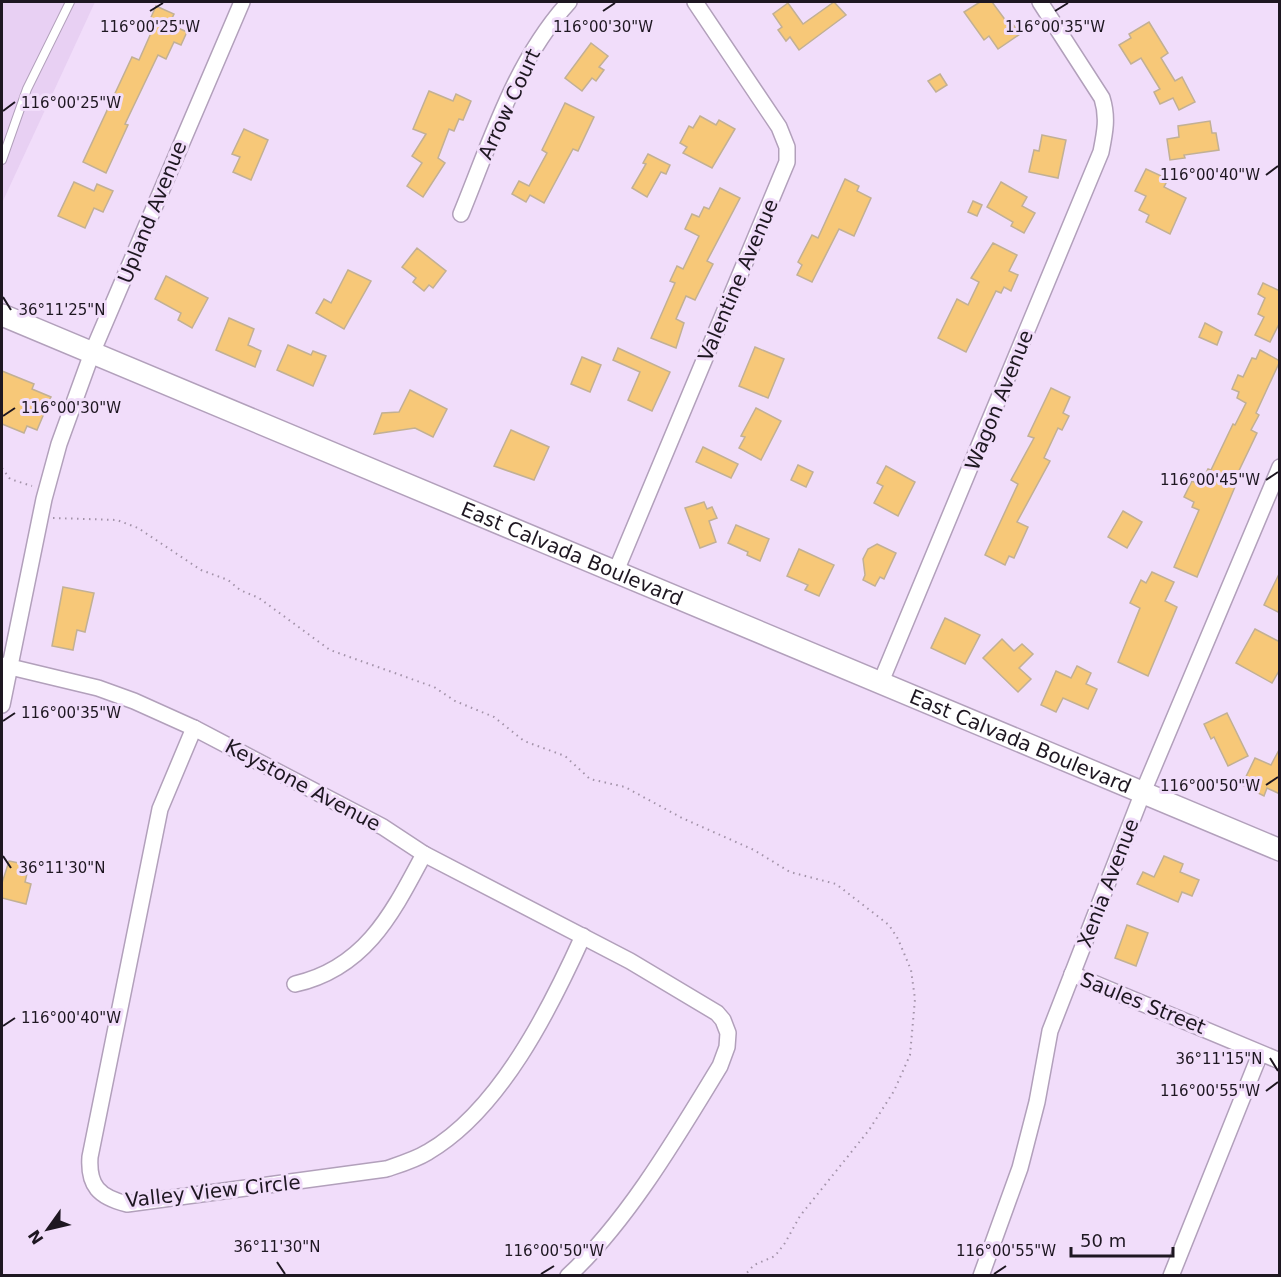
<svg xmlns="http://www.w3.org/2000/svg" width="1281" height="1277" font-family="'DejaVu Sans',sans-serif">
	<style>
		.built { fill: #e8d0f3 }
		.building { fill: #f7c878; stroke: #c2b094; stroke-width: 1.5 }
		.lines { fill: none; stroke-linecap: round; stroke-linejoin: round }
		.service-casing { stroke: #b2a0bb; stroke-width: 10 }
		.minor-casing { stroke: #b2a0bb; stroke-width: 18 }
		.secondary-casing { stroke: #b2a0bb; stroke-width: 24 }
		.path { stroke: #a393a9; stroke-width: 2; stroke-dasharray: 1.5 4.5; stroke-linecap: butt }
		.service { stroke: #fff; stroke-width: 8 }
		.minor { stroke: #fff; stroke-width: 15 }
		.secondary { stroke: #fff; stroke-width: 21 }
		.ticks { fill: none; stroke: #1e1721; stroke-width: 2 }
		.labels { text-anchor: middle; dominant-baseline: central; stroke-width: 6; stroke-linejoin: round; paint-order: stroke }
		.street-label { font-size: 20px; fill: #1e1721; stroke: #f1ddfa }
		.ticks-label { font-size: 15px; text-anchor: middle; fill: #1e1721; stroke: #f1ddfa; stroke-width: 6; stroke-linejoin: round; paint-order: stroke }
	</style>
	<rect width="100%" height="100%" fill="#f1ddfa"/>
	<polygon class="built" points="2,2 95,2 2,203"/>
	<g class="building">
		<polygon points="834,2 846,15 799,50 790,37 786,41 778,30 782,27 773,14 788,3 803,24"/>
		<polygon points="980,2 992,2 1009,25 1012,23 1020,34 998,49 989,36 984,40 964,12"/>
		<polygon points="156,6 174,14 169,24 187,32 181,45 174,42 166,59 158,55 125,124 128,125 106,173 83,162 132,57 139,60 151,33 145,31"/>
		<polygon points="1149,22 1168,53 1161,58 1175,81 1182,77 1195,102 1179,110 1173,98 1160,104 1154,92 1160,89 1141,58 1131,64 1119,45 1131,38 1129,34"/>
		<polygon points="591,43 608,56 599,67 604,70 596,81 592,78 582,91 565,78"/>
		<polygon points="940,74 947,85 936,92 928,81"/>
		<polygon points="429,91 453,101 456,94 471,101 463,120 459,119 454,131 449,129 438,158 445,163 423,197 407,186 422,163 412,156 426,134 413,129"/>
		<polygon points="565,103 594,117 578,151 573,149 544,203 530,195 526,202 512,194 519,181 529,186 547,153 542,150"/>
		<polygon points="700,116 716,125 719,120 735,129 712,168 683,153 687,147 680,143 689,126 693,128"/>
		<polygon points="1210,121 1212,133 1216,133 1219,150 1184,155 1185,158 1170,160 1167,139 1179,137 1178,126"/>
		<polygon points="244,129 268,140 251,180 233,172 240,157 232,154"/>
		<polygon points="1042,135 1066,140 1058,178 1029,172 1034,150 1039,151"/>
		<polygon points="648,154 670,165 666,174 661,172 647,197 632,188 646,164 643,163"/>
		<polygon points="1146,169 1168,179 1164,187 1186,198 1170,234 1146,222 1149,215 1139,210 1146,196 1135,191"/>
		<polygon points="845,179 859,186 857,191 871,198 854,236 839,229 812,282 797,275 802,265 798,262 812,235 818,238"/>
		<polygon points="74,182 94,191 97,184 113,191 103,212 94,208 85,228 58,216"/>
		<polygon points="1001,182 1027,197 1022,206 1035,213 1024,233 1011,226 1013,222 987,207"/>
		<polygon points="720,188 740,198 707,261 713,264 695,300 686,296 676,319 684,323 676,348 651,338 675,283 670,281 677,266 683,269 699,236 685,229 692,214 699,217 704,207 709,209"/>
		<polygon points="973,201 982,205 977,216 968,212"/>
		<polygon points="993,243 1017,255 1009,271 1018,275 1011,291 1004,287 1001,293 996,291 966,352 938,338 957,299 968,305 979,282 971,278"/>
		<polygon points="417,248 446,271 433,288 429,285 424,291 413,282 416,278 402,267"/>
		<polygon points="348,270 371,281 344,329 316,313 324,299 331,303"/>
		<polygon points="166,276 208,298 192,328 178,320 181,313 155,299"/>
		<polygon points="1263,283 1280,291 1280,322 1270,342 1255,335 1264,317 1258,314 1265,298 1258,294"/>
		<polygon points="229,318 254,329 248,345 261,351 255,367 216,350"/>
		<polygon points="1205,323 1222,332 1217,345 1199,337"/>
		<polygon points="288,345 311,355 313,351 326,356 313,386 277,370"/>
		<polygon points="755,347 784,359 768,398 739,386"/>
		<polygon points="618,348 670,372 652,411 628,400 640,372 613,360"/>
		<polygon points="1260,350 1280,361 1256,413 1259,415 1251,430 1257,433 1234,481 1237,482 1197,577 1174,567 1199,510 1192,507 1194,502 1184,497 1192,481 1200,485 1208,469 1211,470 1233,424 1235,425 1246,403 1237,398 1239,392 1232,389 1238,375 1243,377 1252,358 1256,359"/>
		<polygon points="582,357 601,365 590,392 571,384"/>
		<polygon points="2,371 34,384 32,389 51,397 37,430 27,426 24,433 2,424"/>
		<polygon points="1051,388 1070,397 1063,413 1069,416 1062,430 1058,428 1044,458 1050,461 1017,522 1028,527 1014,558 1009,556 1005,565 985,555 1018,484 1011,480 1034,438 1028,436"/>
		<polygon points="410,390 447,409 433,437 415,428 374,434 382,413 399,412"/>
		<polygon points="756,408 781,421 761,460 739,448 745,437 741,436"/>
		<polygon points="511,430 549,447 534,480 494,466"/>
		<polygon points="703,447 738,464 731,478 696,462"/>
		<polygon points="798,465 813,472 806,487 791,480"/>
		<polygon points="886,466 915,482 898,516 874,503 883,486 877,483"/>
		<polygon points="704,502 707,509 712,507 717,518 709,521 716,542 700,548 685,508"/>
		<polygon points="1123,511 1142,522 1127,548 1108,537"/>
		<polygon points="736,525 769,539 760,561 747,555 748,552 728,543"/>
		<polygon points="877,544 896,553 884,579 880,577 875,586 863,580 865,575 863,559 868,549"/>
		<polygon points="799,549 834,565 819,596 805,590 808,585 787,576"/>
		<polygon points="1152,572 1174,582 1165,601 1177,607 1148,676 1118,662 1140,608 1130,603 1141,580 1146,583"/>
		<polygon points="1280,572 1280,613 1264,605"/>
		<polygon points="63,587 94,593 85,632 77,630 73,650 52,646"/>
		<polygon points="945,618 980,635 965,664 931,648"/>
		<polygon points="1255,629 1280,642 1280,669 1272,683 1236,663"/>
		<polygon points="1002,639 1014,651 1022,644 1033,654 1019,668 1031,679 1018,692 983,658"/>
		<polygon points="1077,666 1091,673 1086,684 1097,689 1088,709 1063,698 1056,712 1041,705 1056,671 1071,678"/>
		<polygon points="1227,713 1248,756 1228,766 1214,737 1211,739 1204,724"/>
		<polygon points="1280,748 1280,794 1267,788 1264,796 1242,785 1255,758 1271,765"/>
		<polygon points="1164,856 1183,864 1180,872 1199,880 1192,896 1182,892 1178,902 1137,884 1143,872 1154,877"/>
		<polygon points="9,861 29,865 25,882 31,884 26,904 2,898 2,883"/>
		<polygon points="1127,925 1148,933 1136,966 1115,958"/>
	</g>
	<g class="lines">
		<g class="service-casing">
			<polyline id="service" points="2,160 27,89 70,2"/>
		</g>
		<g class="minor-casing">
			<g id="minor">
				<path d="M461 214C491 141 515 61 569 2"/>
				<polyline points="616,571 787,162 787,147 779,127 695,2"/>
				<path d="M2 665 98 688 134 701 194 728 383 827 424 854 630 961 717 1013 723 1020 728 1033 727 1047 720 1066C678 1135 627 1222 568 1276"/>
				<path d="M880 684 1101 152C1105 132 1108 117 1102 98L1040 2"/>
				<polyline points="2,705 44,499 59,444 92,353 242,2"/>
				<path d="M194 728 160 809 90 1157C88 1186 99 1197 127 1204L386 1169C401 1164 415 1160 428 1152 500 1110 550 1009 583 936"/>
				<polyline points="1072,974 1280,1061"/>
				<path d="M295 984C366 968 393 912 424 854"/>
				<polyline points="981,1276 1020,1168 1037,1102 1050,1031 1143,792 1280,467"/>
				<polyline points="1171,1276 1260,1054"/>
			</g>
		</g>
		<g class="secondary-casing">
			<g id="secondary">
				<path id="s1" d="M2 315 1280 850"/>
			</g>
		</g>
		<g class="path">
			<polyline points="2,468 10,479 32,486"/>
			<polyline points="53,518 117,520 138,528 201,570 228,580 240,590 259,598 330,650 434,687 455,701 494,717 524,741 565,756 590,779 625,787 682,818 754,850 790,872 836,884 889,925 898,939 911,970 915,999 910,1055 894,1091 869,1130 800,1216 785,1243 775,1256 754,1265 744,1276"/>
		</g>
		<use href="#service" class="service"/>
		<use href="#minor" class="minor"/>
		<use href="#secondary" class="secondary"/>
	</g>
	<path class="ticks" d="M150 11 163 3M603 11 615 3M1055 11 1068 3M3 111 15 102M1266 175 1278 166M3 297 11 310M3 416 15 408M1266 480 1278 472M3 721 15 713M1266 785 1278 777M3 856 11 868M3 1026 15 1018M1270 1058 1278 1071M1266 1091 1278 1082M277 1262 285 1274M541 1274 554 1266M994 1274 1006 1266"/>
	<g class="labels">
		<g class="street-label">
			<text transform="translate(509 104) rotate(-65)">Arrow Court</text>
			<text transform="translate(152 212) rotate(-68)">Upland Avenue</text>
			<text transform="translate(738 280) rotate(-67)">Valentine Avenue</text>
			<text transform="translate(999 400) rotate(-68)">Wagon Avenue</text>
			<text stroke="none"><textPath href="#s1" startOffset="618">East Calvada Boulevard</textPath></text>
			<text stroke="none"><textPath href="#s1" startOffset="1104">East Calvada Boulevard</textPath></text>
			<text transform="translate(303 785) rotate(28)">Keystone Avenue</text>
			<text transform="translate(1108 883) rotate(-69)">Xenia Avenue</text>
			<text transform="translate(1143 1003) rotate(22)">Saules Street</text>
			<text transform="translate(213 1191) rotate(-6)">Valley View Circle</text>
		</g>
	</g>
	<g class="ticks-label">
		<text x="150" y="32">116°00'25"W</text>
		<text x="603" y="32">116°00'30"W</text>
		<text x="1055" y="32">116°00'35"W</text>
		<text x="71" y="108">116°00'25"W</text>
		<text x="1210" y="180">116°00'40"W</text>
		<text x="62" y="315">36°11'25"N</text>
		<text x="71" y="413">116°00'30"W</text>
		<text x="1210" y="485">116°00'45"W</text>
		<text x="71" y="718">116°00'35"W</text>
		<text x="1210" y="791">116°00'50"W</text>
		<text x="62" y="873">36°11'30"N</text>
		<text x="71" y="1023">116°00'40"W</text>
		<text x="1219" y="1064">36°11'15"N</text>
		<text x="1210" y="1096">116°00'55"W</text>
		<text x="277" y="1252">36°11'30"N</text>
		<text x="554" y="1256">116°00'50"W</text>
		<text x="1006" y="1256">116°00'55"W</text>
	</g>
	<rect width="1281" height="1277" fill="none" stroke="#1e1721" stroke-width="6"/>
	<g transform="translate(48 1229) rotate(236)" stroke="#f1ddfa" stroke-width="4.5" paint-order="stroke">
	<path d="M0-4.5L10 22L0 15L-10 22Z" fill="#1e1721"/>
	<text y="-9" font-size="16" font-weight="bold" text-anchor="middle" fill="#1e1721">N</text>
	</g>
	<path d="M1071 1247v9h102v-9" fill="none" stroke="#1e1721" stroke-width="3"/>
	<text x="1080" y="1247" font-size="18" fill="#1e1721" stroke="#f1ddfa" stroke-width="4.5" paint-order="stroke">50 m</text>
</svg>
